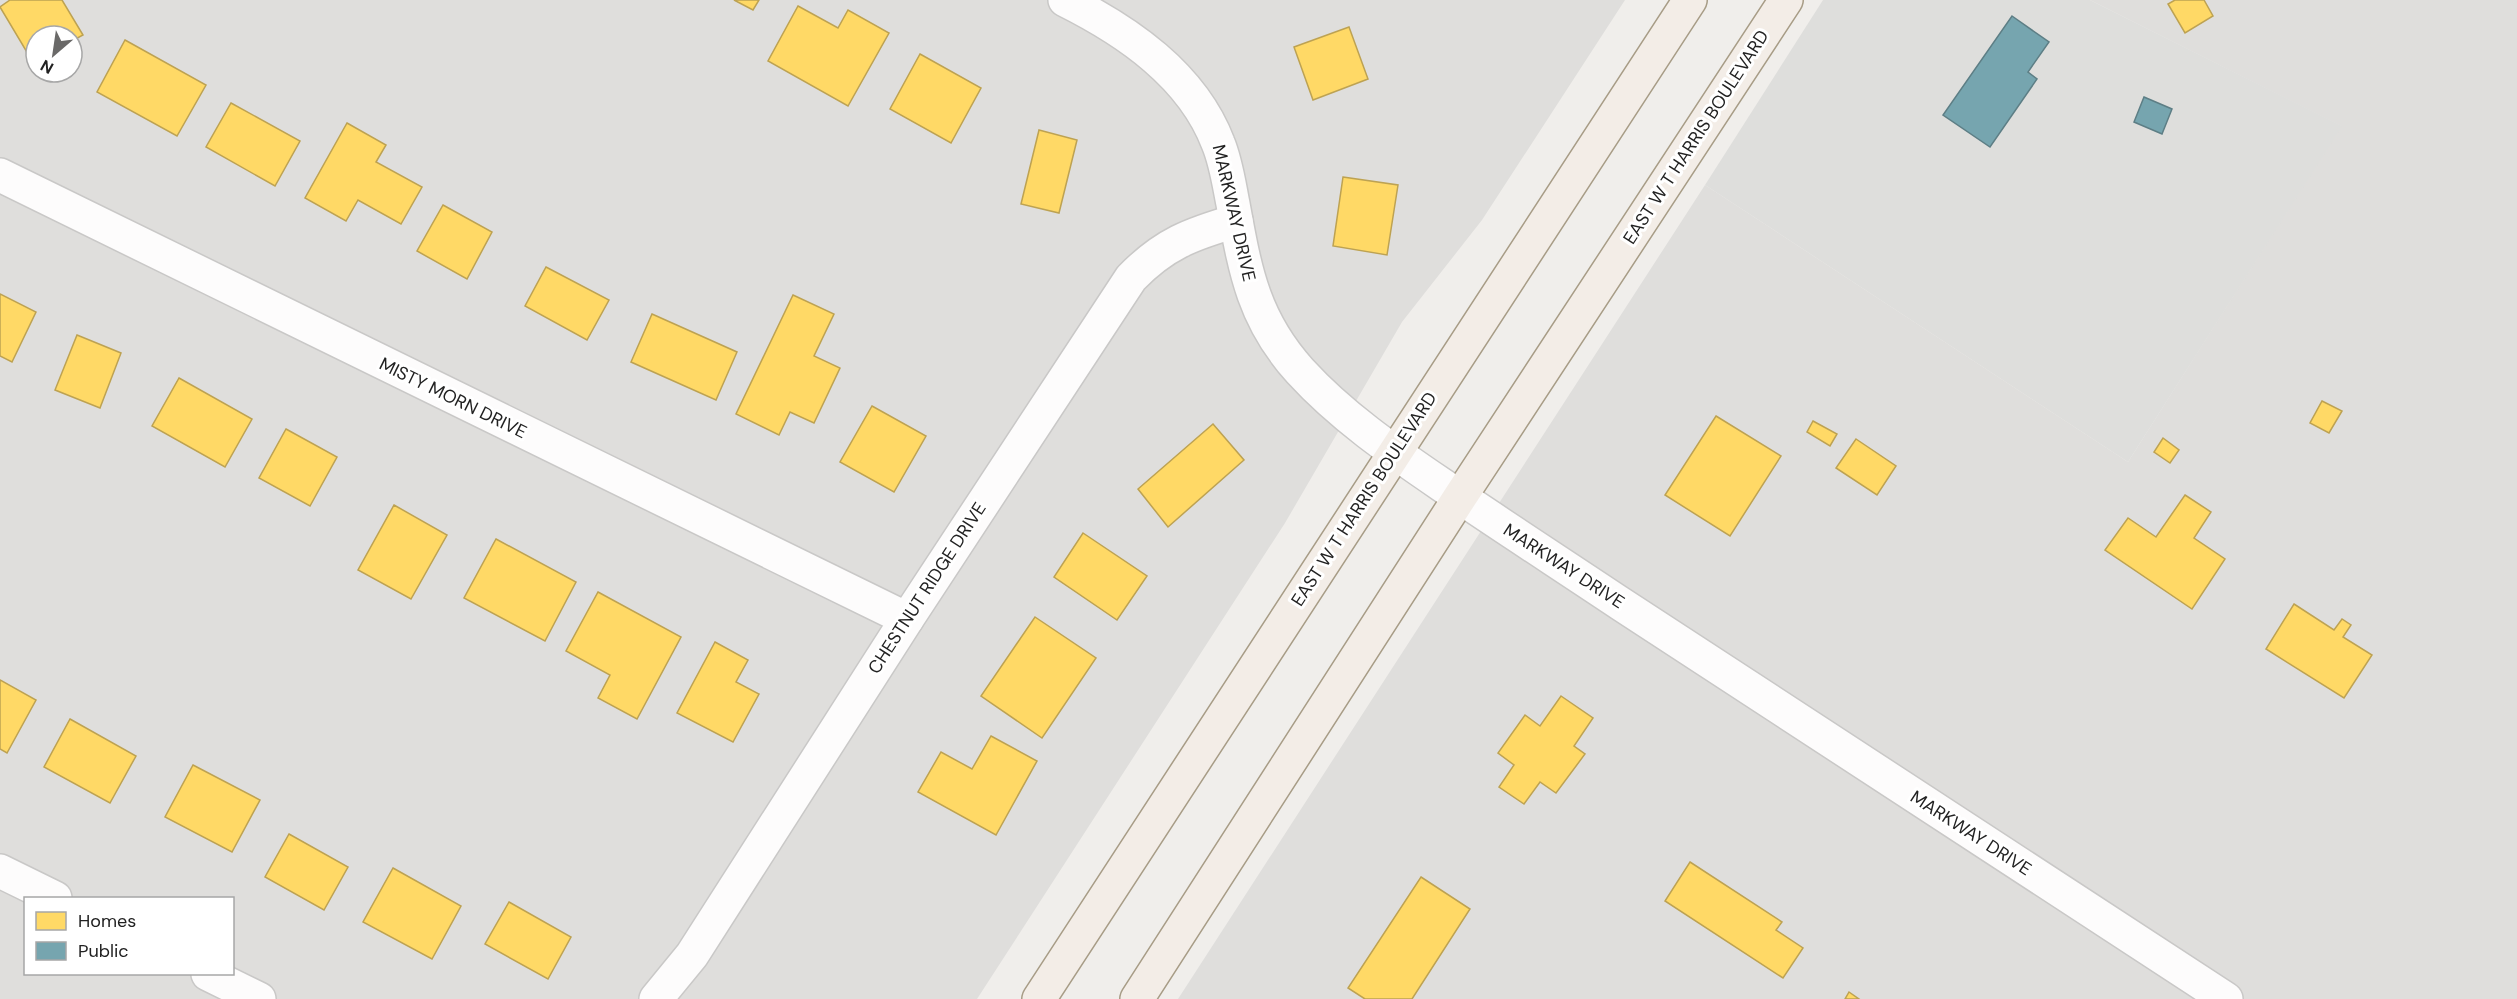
<svg xmlns="http://www.w3.org/2000/svg" width="2517" height="999" font-family="'DM Sans',sans-serif">
	<style>
		.residential { fill: #dfdedc; fill-rule: evenodd }
		.religious { fill: #dededc }
		.homes { fill: #ffd966; stroke: #bda252; stroke-width: 1.5 }
		.public { fill: #76a5af; stroke: #5d7e85; stroke-width: 1.5 }
		.lines { fill: none; stroke-linecap: round; stroke-linejoin: round }
		.minor-casing { stroke: #c9c8c7; stroke-width: 36 }
		.major-casing { stroke: #a79c86; stroke-width: 36 }
		.minor { stroke: #fdfcfc; stroke-width: 33 }
		.major { stroke: #f3ede7; stroke-width: 33 }
		.labels { text-anchor: middle; dominant-baseline: central; stroke-width: 6; stroke-linejoin: round; paint-order: stroke }
		.street-label { font-size: 18px; fill: #222; stroke: #fff }
	</style>
	<rect width="100%" height="100%" fill="#f0eeeb"/>
	<g class="residential">
		<path d="M0 0H1625L1482 220 1402 322 1285 523 977 999H0ZM36 36H72V72H36ZM26 898H232V974H26Z"/>
		<polygon points="2090,0 2517,0 2517,999 1178,999 1705,185 2128,462 2341,126"/>
	</g>
	<polygon class="religious" points="1823,0 2090,0 2342,126 2128,462 1705,185"/>
	<g class="homes">
		<polygon points="10,0 62,0 83,35 72,41 72,36 36,36 36,63 34,64 0,7"/>
		<polygon points="734,0 759,0 753,10"/>
		<polygon points="2175,0 2204,0 2213,16 2185,33 2168,4"/>
		<polygon points="798,6 838,28 848,10 889,33 848,106 768,61"/>
		<polygon points="1349,27 1368,79 1313,100 1294,47"/>
		<polygon points="125,40 206,85 177,136 97,92"/>
		<polygon points="920,54 981,88 951,143 890,109"/>
		<polygon points="231,103 300,141 275,186 206,147"/>
		<polygon points="347,123 386,145 376,162 422,187 401,224 358,200 346,221 305,198"/>
		<polygon points="1039,130 1077,140 1059,213 1021,204"/>
		<polygon points="1343,177 1398,185 1387,255 1333,246"/>
		<polygon points="443,205 492,232 467,279 417,251"/>
		<polygon points="546,267 609,300 587,340 525,306"/>
		<polygon points="0,294 36,312 12,362 0,356"/>
		<polygon points="793,295 834,314 814,356 840,368 814,423 790,412 779,435 736,414"/>
		<polygon points="652,314 737,352 716,400 631,362"/>
		<polygon points="77,335 121,353 100,408 55,390"/>
		<polygon points="179,378 252,419 225,467 152,426"/>
		<polygon points="2322,401 2342,411 2329,433 2310,423"/>
		<polygon points="872,406 926,436 894,492 840,462"/>
		<polygon points="1716,416 1781,456 1730,536 1665,495"/>
		<polygon points="1813,421 1837,434 1830,446 1807,432"/>
		<polygon points="1213,424 1244,460 1168,527 1138,489"/>
		<polygon points="286,429 337,457 310,506 259,478"/>
		<polygon points="2163,438 2179,450 2170,463 2154,452"/>
		<polygon points="1856,439 1896,466 1877,495 1836,468"/>
		<polygon points="2185,495 2211,512 2194,538 2225,559 2192,609 2105,550 2128,518 2156,537"/>
		<polygon points="394,505 447,535 411,599 358,570"/>
		<polygon points="1083,533 1147,576 1117,620 1054,577"/>
		<polygon points="496,539 576,582 545,641 464,598"/>
		<polygon points="598,592 681,637 637,719 598,698 610,675 566,651"/>
		<polygon points="2294,604 2334,630 2342,619 2351,625 2343,637 2372,655 2344,698 2266,649"/>
		<polygon points="1035,617 1096,658 1042,738 981,696"/>
		<polygon points="715,642 748,660 736,682 759,694 733,742 677,713"/>
		<polygon points="0,680 36,700 7,753 0,749"/>
		<polygon points="1561,696 1593,718 1574,746 1585,754 1556,793 1540,782 1524,804 1499,787 1514,765 1498,753 1525,715 1540,726"/>
		<polygon points="70,719 136,756 110,803 44,767"/>
		<polygon points="991,736 1037,761 996,835 918,792 941,752 972,769"/>
		<polygon points="193,765 260,800 232,852 165,817"/>
		<polygon points="289,834 348,867 324,910 265,877"/>
		<polygon points="1690,862 1782,922 1776,930 1803,948 1783,978 1665,901"/>
		<polygon points="393,868 461,906 432,959 363,922"/>
		<polygon points="1421,877 1470,909 1412,999 1365,999 1348,988"/>
		<polygon points="509,902 571,937 548,979 485,944"/>
		<polygon points="1849,992 1859,999 1845,999"/>
	</g>
	<g class="public">
		<polygon points="2012,16 2049,42 2028,72 2037,79 1990,147 1943,115"/>
		<polygon points="2144,97 2172,109 2162,134 2134,122"/>
	</g>
	<g class="lines">
		<g class="minor-casing">
			<g id="minor">
				<path d="M1065 0C1127 31 1192 75 1218 143 1226 162 1229 184 1233 204 1245 270 1253 319 1300 371 1341 416 1392 451 1442 485 1501 525 1561 564 1621 604 1822 737 2024 868 2226 999"/>
				<polyline points="0,175 907,619"/>
				<polyline points="0,871 55,898"/>
				<polyline points="208,974 259,999"/>
				<path d="M656 999 692 955 907 619 1131 278C1164 244 1191 234 1236 221"/>
			</g>
		</g>
		<g class="major-casing">
			<g id="major">
				<polyline points="1039,999 1690,0"/>
				<polyline points="1137,999 1460,497 1786,0"/>
			</g>
		</g>
		<use href="#minor" class="minor"/>
		<use href="#major" class="major"/>
	</g>
	<g class="labels">
		<g class="street-label">
			<text transform="translate(1696 137) rotate(-57)">EAST W T HARRIS BOULEVARD</text>
			<text transform="translate(1234 213) rotate(77)">MARKWAY DRIVE</text>
			<text transform="translate(453 398) rotate(26)">MISTY MORN DRIVE</text>
			<text transform="translate(1364 499) rotate(-57)">EAST W T HARRIS BOULEVARD</text>
			<text transform="translate(1564 566) rotate(33)">MARKWAY DRIVE</text>
			<text transform="translate(927 588) rotate(-57)">CHESTNUT RIDGE DRIVE</text>
			<text transform="translate(1971 833) rotate(33)">MARKWAY DRIVE</text>
		</g>
	</g>
	<rect x="24" y="897" width="210" height="78" fill="#ffffff" stroke="#a7a7a7" stroke-width="1.5"/>
	<rect x="36" y="912" width="30" height="18" fill="#ffd966" stroke="#a7a7a7" stroke-width="1.5"/>
	<text x="78" y="927" font-size="18" fill="#222222">Homes</text>
	<rect x="36" y="942" width="30" height="18" fill="#76a5af" stroke="#a7a7a7" stroke-width="1.5"/>
	<text x="78" y="957" font-size="18" fill="#222222">Public</text>
	<g transform="translate(54 54) rotate(209)"><circle r="28" fill="#ffffff" stroke="#a7a7a7" stroke-width="1.5"/>
	<path d="M0-4.5L10 22L0 15L-10 22Z" fill="#6a6968"/>
	<text y="-9" font-size="16" font-weight="bold" text-anchor="middle" fill="#222222">N</text>
	</g>
</svg>
